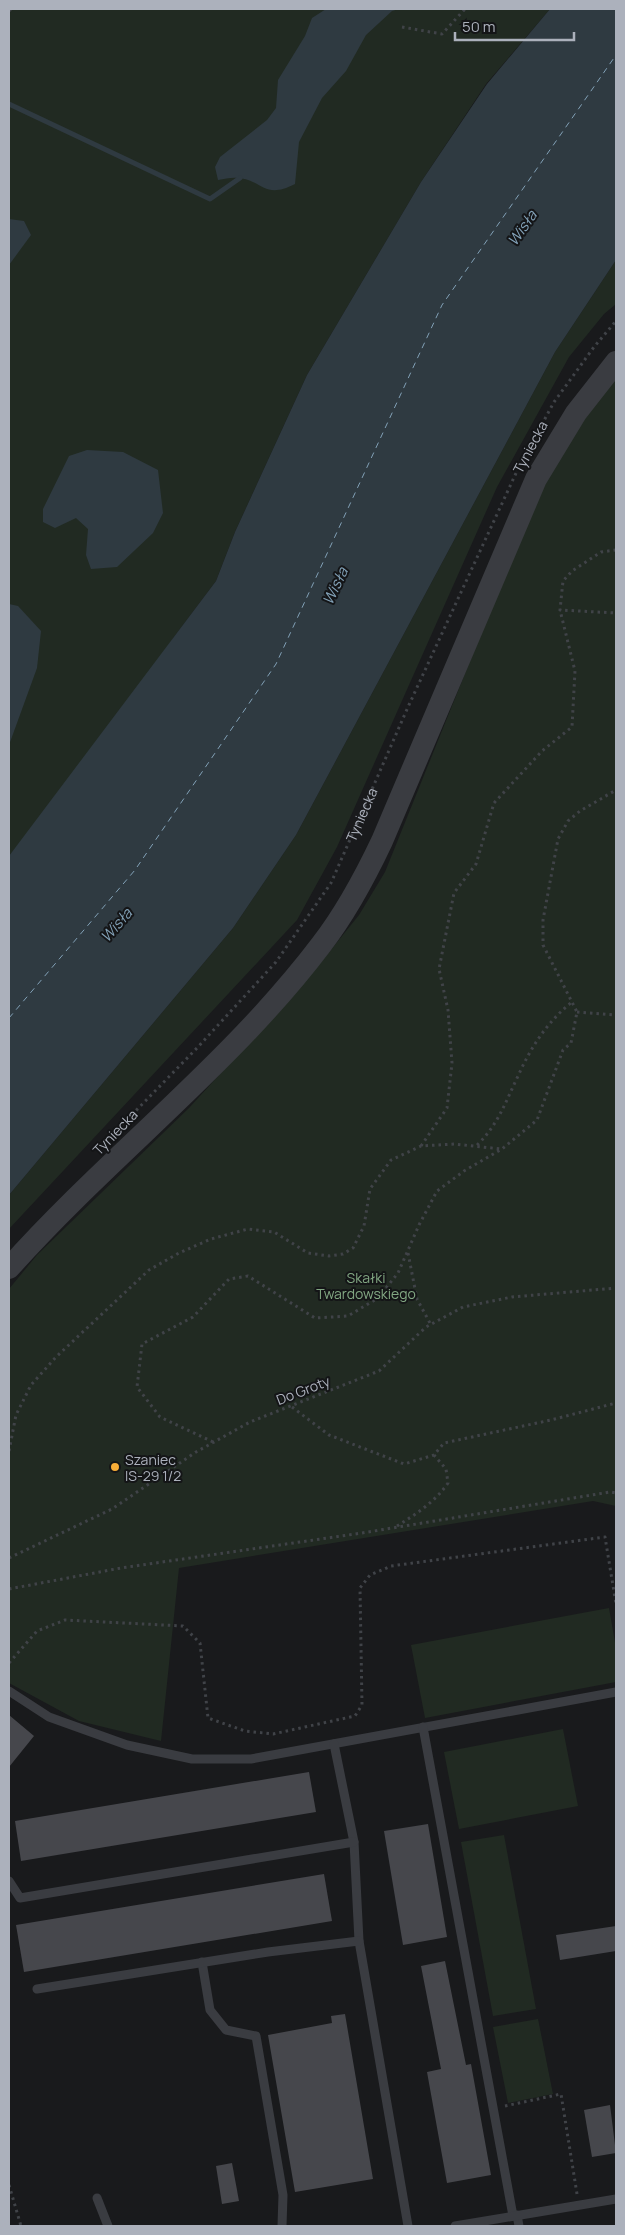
<svg xmlns="http://www.w3.org/2000/svg" width="625" height="2235" font-family="Manrope,sans-serif">
	<style>
		.green { fill: #212a22 }
		.water { fill: #2f3a41 }
		.lines { fill: none; stroke-linecap: round; stroke-linejoin: round }
		.stream { stroke: #2f3a41; stroke-width: 5 }
		.ferry { stroke: #82a1b7; stroke-width: 1; stroke-dasharray: 6 5; stroke-linecap: butt }
		.building { fill: #46474c }
		.path { stroke: #404348; stroke-width: 3; stroke-dasharray: 2.5 4; stroke-linecap: butt }
		.service { stroke: #3a3c41; stroke-width: 9 }
		.tertiary { stroke: #3a3c41; stroke-width: 22 }
		.poi-dot { fill: #f7ad37; stroke: #141517; stroke-width: 2 }
		.labels { text-anchor: middle; dominant-baseline: central; stroke-width: 4; stroke-linejoin: round; paint-order: stroke }
		.street-label { font-size: 14px; fill: #acb1bc; stroke: #141517 }
		.park-label { font-size: 14px; fill: #82a783; stroke: #141517 }
		.poi-label { font-size: 14px; fill: #acb1bc; stroke: #141517; text-anchor: start }
		.water-label { font-size: 15px; font-style: italic; fill: #82a1b7; stroke: #141517 }
	</style>
	<rect width="100%" height="100%" fill="#191a1c"/>
	<g class="green">
		<polygon points="9,9 550,9 486,84 421,182 307,375 235,532 216,581 174,637 93,756 9,856"/>
		<polygon points="616,260 616,304 604,314 569,357 497,487 337,847 297,920 9,1229 9,1195 233,928 296,835 555,352"/>
		<polygon points="616,375 616,1506 593,1501 179,1568 161,1741 79,1721 9,1683 9,1289 37,1255 189,1108 313,972 359,915 385,872 533,505 560,452"/>
		<polygon points="609,1608 616,1648 616,1682 425,1718 411,1645"/>
		<polygon points="563,1729 578,1806 459,1829 444,1752"/>
		<polygon points="504,1835 536,2009 493,2016 461,1842"/>
		<polygon points="538,2019 553,2094 508,2103 493,2027"/>
	</g>
	<g class="water">
		<path d="M326 9H399L392 11 366 35 346 71 322 98 299 142 295 184C264 200 263 180 238 178 232 177 225 179 218 180L215 167 220 157 267 120 276 108 278 80 305 36 312 18Z"/>
		<polygon points="550,9 616,9 616,260 555,352 296,835 233,928 9,1195 9,856 216,581 235,532 307,375 421,182 487,84"/>
		<polygon points="9,219 24,221 31,235 9,265"/>
		<polygon points="87,450 123,452 158,470 163,513 153,533 117,567 91,569 86,555 88,529 76,518 55,528 43,522 43,509 69,456"/>
		<polygon points="9,604 18,606 41,631 37,668 9,745"/>
	</g>
	<g class="lines">
		<polyline class="stream" points="9,104 210,199 240,178"/>
		<polyline class="ferry" points="9,1018 135,870 276,664 442,305 616,55"/>
	</g>
	<g class="building">
		<polygon points="9,1715 34,1736 9,1767"/>
		<polygon points="309,1772 316,1812 21,1861 15,1821"/>
		<polygon points="428,1824 447,1937 403,1945 384,1831"/>
		<polygon points="324,1874 332,1921 24,1972 16,1925"/>
		<polygon points="616,1926 616,1951 560,1960 556,1935"/>
		<polygon points="445,1961 466,2065 471,2064 491,2175 447,2183 427,2072 441,2069 421,1966"/>
		<polygon points="345,2014 373,2179 295,2192 268,2035 332,2023 331,2016"/>
		<polygon points="610,2105 616,2153 592,2157 584,2110"/>
		<polygon points="232,2163 239,2201 222,2204 216,2166"/>
	</g>
	<g class="lines">
		<g class="path">
			<polyline points="9,11 11,9"/>
			<polyline points="402,27 442,34 465,9"/>
			<polyline points="520,465 554,402 594,347 616,321"/>
			<polyline points="616,550 601,552 572,571 563,581 560,610 616,613"/>
			<polyline points="577,1012 616,1015"/>
			<path id="s1" d="M118 1129 197 1048 276 962 331 883 408 707 517 471"/>
			<path d="M477 1145C498 1125 506 1101 518 1076 531 1047 547 1022 572 1002"/>
			<polyline points="421,1146 447,1108 452,1063 448,1010 439,969 454,893 476,864 494,803 542,751 572,727 575,671 560,610"/>
			<polyline points="408,1253 417,1299 431,1325"/>
			<polyline points="292,1407 329,1435 404,1464 434,1455"/>
			<polyline points="213,1442 160,1417 137,1387 142,1344 193,1317 229,1279 248,1276 315,1318 348,1316 378,1298 398,1273 419,1225 437,1191 464,1171 502,1149 537,1120 563,1050 571,1043 577,1012 543,945 543,920 558,839 568,821 580,811 616,790"/>
			<polyline points="9,1451 16,1415 31,1385 56,1357 149,1270 179,1253 211,1239 248,1229 274,1232 308,1253 329,1256 343,1254 353,1248 364,1226 370,1189 391,1160 421,1146 454,1144 501,1149"/>
			<path d="M397 1526C416 1514 435 1502 448 1483L446 1469 434 1455 444 1443 551 1420 616 1403"/>
			<polyline points="9,1558 112,1509 196,1452 250,1422 379,1371 426,1327 463,1307 512,1297 616,1288"/>
			<polyline points="9,1589 121,1568 362,1533 610,1492 616,1493"/>
			<polyline points="9,1663 37,1631 65,1620 183,1626 200,1643 208,1718 245,1731 273,1734 355,1716 362,1705 360,1588 370,1575 391,1566 605,1537 616,1604"/>
			<polyline points="505,2106 561,2094 577,2194"/>
			<polyline points="9,2185 21,2226"/>
		</g>
		<g class="service">
			<polyline points="9,1691 49,1717 127,1745 192,1759 251,1759 616,1692"/>
			<polyline points="423,1727 513,2216"/>
			<polyline points="334,1744 354,1842 359,1941 408,2226"/>
			<polyline points="9,1881 20,1898 354,1842"/>
			<polyline points="202,1962 210,2010 226,2030 256,2036 283,2195 282,2226"/>
			<polyline points="37,1989 268,1952 359,1941"/>
			<polyline points="97,2198 108,2226"/>
			<polyline points="517,2215 519,2226"/>
			<polyline points="455,2226 616,2199"/>
		</g>
		<path class="tertiary" d="M9 1268C109 1156 230 1065 321 945 345 914 365 877 382 841L536 479 576 413 616 362"/>
	</g>
	<circle class="poi-dot" cx="115" cy="1467" r="5"/>
	<g class="labels">
		<g class="street-label">
			<text transform="translate(530 447) rotate(-62)">Tyniecka</text>
			<text stroke="none"><textPath href="#s1" startOffset="401">Tyniecka</textPath></text>
			<text transform="translate(115 1132) rotate(-46)">Tyniecka</text>
			<text transform="translate(303 1390) rotate(-21)">Do Groty</text>
		</g>
		<g class="park-label">
			<text x="366" y="1277">Skałki<tspan x="366" dy="16">Twardowskiego</tspan></text>
		</g>
		<g class="poi-label">
			<text x="125" y="1459">Szaniec<tspan x="125" dy="16">IS-29 1/2</tspan></text>
		</g>
		<g class="water-label">
			<text transform="translate(522 228) rotate(-55)">Wisła</text>
			<text transform="translate(335 586) rotate(-65)">Wisła</text>
			<text transform="translate(116 925) rotate(-49)">Wisła</text>
		</g>
	</g>
	<rect width="625" height="2235" fill="none" stroke="#acb1bc" stroke-width="20"/>
	<path d="M455 32v8h119v-8" fill="none" stroke="#acb1bc" stroke-width="2.5"/>
	<text x="462" y="32" font-size="15" fill="#acb1bc" stroke="#141517" stroke-width="4" paint-order="stroke">50 m</text>
</svg>
